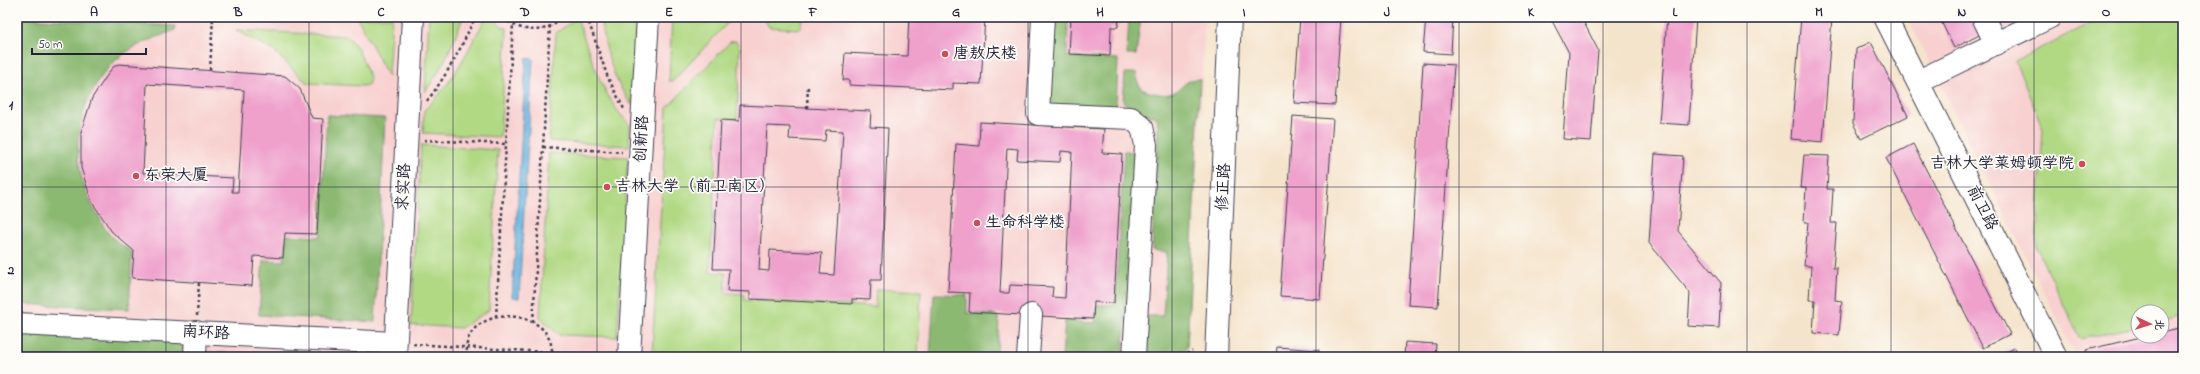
<svg xmlns="http://www.w3.org/2000/svg" width="2200" height="374" font-family="'Indie Flower','LXGW WenKai TC',sans-serif">
	<style>
		.built { fill: #f7d0cf; fill-rule: evenodd }
		.green { fill: #b1d984; stroke: #6a7e60 }
		.forest { fill: #8cb972; stroke: #576e56 }
		.water { fill: #64b0dd; stroke: #43698c }
		.building { fill: #efa1cc; fill-rule: evenodd }
		.lines { fill: none; stroke-linecap: round; stroke-linejoin: round }
		.minor-casing { stroke: #423f51; stroke-width: 24 }
		.path { stroke: #423f51; stroke-width: 2.5; stroke-dasharray: 3 3; stroke-linecap: butt }
		.minor { stroke: #fff; stroke-width: 22 }
		.grid { fill: none; stroke: #22223b; stroke-width: 1; stroke-opacity: 0.55 }
		.poi-dot { fill: #d1495b; stroke: #fdfcf7; stroke-width: 1.5 }
		.labels { text-anchor: middle; dominant-baseline: central; stroke-width: 3.5; stroke-linejoin: round; paint-order: stroke }
		.poi-label { font-size: 16px; fill: #22223b; stroke: #fdfcf7; text-anchor: start }
		.street-label { font-size: 16px; fill: #22223b; stroke: #fdfcf7 }
		.neatline { fill: none; stroke: #22223b; stroke-width: 1.5 }
		.grid-label { font-size: 13px; text-anchor: middle; font-weight: bold; fill: #22223b }
	</style>
	<rect width="100%" height="100%" fill="#fdfcf7"/>
	<filter id="ink" filterUnits="userSpaceOnUse"><feTurbulence type="fractalNoise" baseFrequency=".025" numOctaves="2"/><feDisplacementMap in="SourceGraphic" scale="8" xChannelSelector="R" yChannelSelector="G"/><feConvolveMatrix kernelMatrix="1 2 1 2 8 2 1 2 1" color-interpolation-filters="sRGB"/></filter>
	<filter id="wash" filterUnits="userSpaceOnUse"><feTurbulence type="fractalNoise" baseFrequency=".012" numOctaves="4" result="noise"/><feDisplacementMap in="SourceGraphic" scale="16" xChannelSelector="R" yChannelSelector="G"/><feGaussianBlur stdDeviation="0.9" result="paint"/><feColorMatrix in="noise" values="0 0 0 0 0 0 0 0 0 0 0 0 0 0 0 0 0 1.4 0 .05"/><feComposite in="paint" operator="in"/></filter>
	<g filter="url(#wash)">
		<rect width="100%" height="100%" fill="#f5e4cc"/>
		<g class="built">
			<polygon points="17,17 1205,17 1187,357 17,357"/>
			<path d="M1907 17H2183V357H2076ZM2138 312H2162V336H2138Z"/>
		</g>
		<g class="green">
			<polygon points="357,17 392,17 388,76"/>
			<path d="M429 17H463C453 44 442 69 425 92Z"/>
			<path d="M486 17H493L501 26 507 28 500 137 423 133 424 110C453 84 468 50 486 17Z"/>
			<path d="M600 17H636L632 105C613 82 605 47 600 17Z"/>
			<polygon points="672,17 733,17 673,81 669,81"/>
			<polygon points="763,17 803,17 802,26 799,29 769,27"/>
			<polygon points="2102,17 2183,17 2183,260 2179,317 2162,321 2162,312 2138,312 2138,326 2080,339 2036,247 2043,129 2015,61"/>
			<path d="M577 18C590 54 602 98 630 125L629 146 549 141 556 33Z"/>
			<polygon points="236,30 348,36 358,49 370,78 368,85 362,86 307,83 273,50"/>
			<polygon points="736,41 740,48 737,119 718,118 710,272 726,273 725,293 744,294 744,300 875,307 876,289 921,291 918,357 747,357 652,352 667,108 730,42"/>
			<polygon points="421,145 498,150 489,310 461,328 411,325"/>
			<polygon points="549,153 628,157 617,337 559,335 540,317"/>
		</g>
		<g class="forest">
			<polygon points="1129,17 1141,17 1136,55 1127,55"/>
			<path d="M24 18 175 26V30C152 39 127 47 110 66 71 110 68 169 99 217 102 223 105 230 110 235 116 242 125 247 132 252L129 309 17 304V29H23Z"/>
			<polygon points="1051,18 1068,19 1067,57 1118,59 1116,109 1049,105"/>
			<path d="M1125 73H1137V80L1141 89C1149 92 1164 97 1173 93 1184 88 1185 78 1200 79L1187 348 1175 357H1145L1147 316H1163L1167 252 1152 250 1158 134 1157 117 1129 108 1123 101Z"/>
			<polygon points="327,115 385,118 375,322 259,315 263,260 284,261 287,235 320,237"/>
			<polygon points="1124,151 1135,152 1123,357 1062,357 1065,321 1095,323 1097,305 1115,305"/>
			<polygon points="934,294 967,295 967,313 996,315 999,319 997,357 930,357"/>
			<polygon points="17,333 190,340 189,357 17,357"/>
			<polygon points="203,352 295,357 202,357"/>
		</g>
		<polygon class="water" points="526,58 533,59 519,298 512,297"/>
		<g id="blocks">
			<g class="building">
				<polygon points="909,17 985,17 981,84 953,83 953,90 849,85 849,80 843,80 845,53 907,56"/>
				<polygon points="1071,17 1119,17 1118,27 1111,27 1110,56 1069,54"/>
				<polygon points="1300,17 1341,17 1335,105 1294,103"/>
				<polygon points="1426,17 1453,17 1451,54 1423,52"/>
				<polygon points="1550,17 1581,17 1598,50 1591,141 1563,139 1569,53"/>
				<polygon points="1667,17 1696,17 1689,125 1659,123"/>
				<polygon points="1801,17 1832,17 1823,142 1791,139"/>
				<polygon points="1939,17 1972,17 1981,34 1954,48"/>
				<polygon points="1871,42 1908,116 1861,139 1853,123 1856,49"/>
				<polygon points="1423,63 1454,65 1438,307 1408,305"/>
				<path d="M118 64 285 76 300 89 312 118 323 119 317 234 285 233 283 258 254 256 252 286 132 278 134 251 112 232 92 202 81 168V132L92 98 112 68ZM147 84 244 90 238 192H232L233 178 143 173Z"/>
				<path d="M740 105 871 111 870 127 888 128 881 280H871L870 300 852 299V304L750 299V292L727 291 729 269H713L721 120 739 121ZM767 126 790 127 789 139 825 141 826 130 843 131 834 275 820 274 822 253 770 250 769 271 759 270Z"/>
				<polygon points="1293,116 1333,119 1320,299 1280,296"/>
				<path d="M980 122 1104 129 1102 153 1122 154 1114 303 1094 302 1093 319 969 312 970 293 948 292 956 144 979 146ZM1007 148 1018 149 1017 160 1060 162 1061 151 1072 152 1065 298 1052 297 1053 287 1010 285 1009 293H1000Z"/>
				<polygon points="1913,144 2010,334 1983,348 1886,158"/>
				<polygon points="1655,154 1683,156 1678,231 1721,283 1719,328 1688,326 1690,293 1649,243"/>
				<polygon points="1804,155 1829,156 1827,189 1833,189 1831,223 1837,223 1833,268 1837,268 1835,300 1842,301 1839,335 1813,333 1815,300 1809,300 1811,266 1804,266 1808,222 1804,222 1806,188 1801,188"/>
				<polygon points="2183,327 2183,356 2088,357 2086,350 2145,336 2162,336 2162,332"/>
				<polygon points="1405,342 1436,344 1435,357 1404,357"/>
				<polygon points="1277,347 1319,350 1318,357 1276,357"/>
				<polygon points="2015,348 2019,357 1995,357"/>
			</g>
		</g>
	</g>
	<g filter="url(#ink)">
		<use href="#blocks" fill-opacity="0" stroke="#423f51" stroke-width="1"/>
		<g class="lines">
			<g class="minor-casing">
				<g id="minor">
					<polyline points="1043,17 1038,114 1131,118 1142,127 1146,145 1134,357"/>
					<polyline points="1885,17 2056,357"/>
					<polyline points="1983,17 1996,44"/>
					<polyline points="1919,81 2050,17"/>
					<polyline points="17,324 395,343"/>
					<polyline points="195,357 196,332"/>
					<polyline points="395,357 413,17"/>
					<polyline points="629,357 648,17"/>
					<polyline points="1028,357 1031,315"/>
					<polyline points="1216,357 1230,17"/>
				</g>
			</g>
			<g class="path">
				<path d="M504 17C518 33 548 35 562 17"/>
				<polyline points="587,17 608,78 624,109"/>
				<polyline points="210,70 213,17"/>
				<path d="M427 101C447 75 462 47 475 17"/>
				<polyline points="807,108 808,85"/>
				<polyline points="424,140 506,144"/>
				<polyline points="543,147 622,152"/>
				<polyline points="197,316 199,282"/>
				<polyline points="496,317 513,24"/>
				<polyline points="533,322 550,25"/>
				<polyline points="413,344 611,356"/>
				<path d="M467 357C467 351 466 344 468 339 481 304 556 309 552 357"/>
				<polyline points="1181,357 1192,351"/>
			</g>
			<use href="#minor" class="minor"/>
		</g>
	</g>
	<path class="grid" d="M166 17V357M309 17V357M453 17V357M597 17V357M741 17V357M884 17V357M1028 17V357M1172 17V357M1316 17V357M1459 17V357M1603 17V357M1747 17V357M1891 17V357M2034 17V357M17 187H2183"/>
	<g class="poi-dot">
		<circle cx="945" cy="54" r="4"/>
		<circle cx="2082" cy="164" r="4"/>
		<circle cx="136" cy="176" r="4"/>
		<circle cx="607" cy="187" r="4"/>
		<circle cx="977" cy="223" r="4"/>
	</g>
	<g class="labels">
		<g class="poi-label">
			<text x="953" y="54">唐敖庆楼</text>
			<text x="2074" y="164" text-anchor="end">吉林大学莱姆顿学院</text>
			<text x="144" y="176">东荣大厦</text>
			<text x="615" y="187">吉林大学（前卫南区）</text>
			<text x="985" y="223">生命科学楼</text>
		</g>
		<g class="street-label">
			<text transform="translate(642 139) rotate(-87)">创新路</text>
			<text transform="translate(404 187) rotate(-87)">求实路</text>
			<text transform="translate(1224 187) rotate(-87)">修正路</text>
			<text transform="translate(1982 208) rotate(63)">前卫路</text>
			<text transform="translate(206 333) rotate(3)">南环路</text>
		</g>
	</g>
	<rect width="2200" height="374" fill="none" stroke="#fdfcf7" stroke-width="44"/>
	<g transform="translate(2150 324) rotate(94)"><circle r="19" fill="#fdfcf7" stroke="#a5a5ac"/>
	<path d="M0-3L7 15L0 10L-7 15Z" fill="#d1495b"/>
	<text y="-6" font-size="11" font-weight="bold" text-anchor="middle" fill="#22223b">北</text>
	</g>
	<path d="M32 48v6h114v-6" fill="none" stroke="#22223b" stroke-width="2"/>
	<text x="38" y="48" font-size="12" fill="#22223b" stroke="#fdfcf7" stroke-width="3" paint-order="stroke">50 m</text>
	<rect x="22" y="22" width="2156" height="330" class="neatline"/>
	<g class="grid-label">
		<text x="94" y="16">A</text>
		<text x="238" y="16">B</text>
		<text x="381" y="16">C</text>
		<text x="525" y="16">D</text>
		<text x="669" y="16">E</text>
		<text x="813" y="16">F</text>
		<text x="956" y="16">G</text>
		<text x="1100" y="16">H</text>
		<text x="1244" y="16">I</text>
		<text x="1387" y="16">J</text>
		<text x="1531" y="16">K</text>
		<text x="1675" y="16">L</text>
		<text x="1819" y="16">M</text>
		<text x="1962" y="16">N</text>
		<text x="2106" y="16">O</text>
		<text x="11" y="109">1</text>
		<text x="11" y="274">2</text>
	</g>
</svg>
